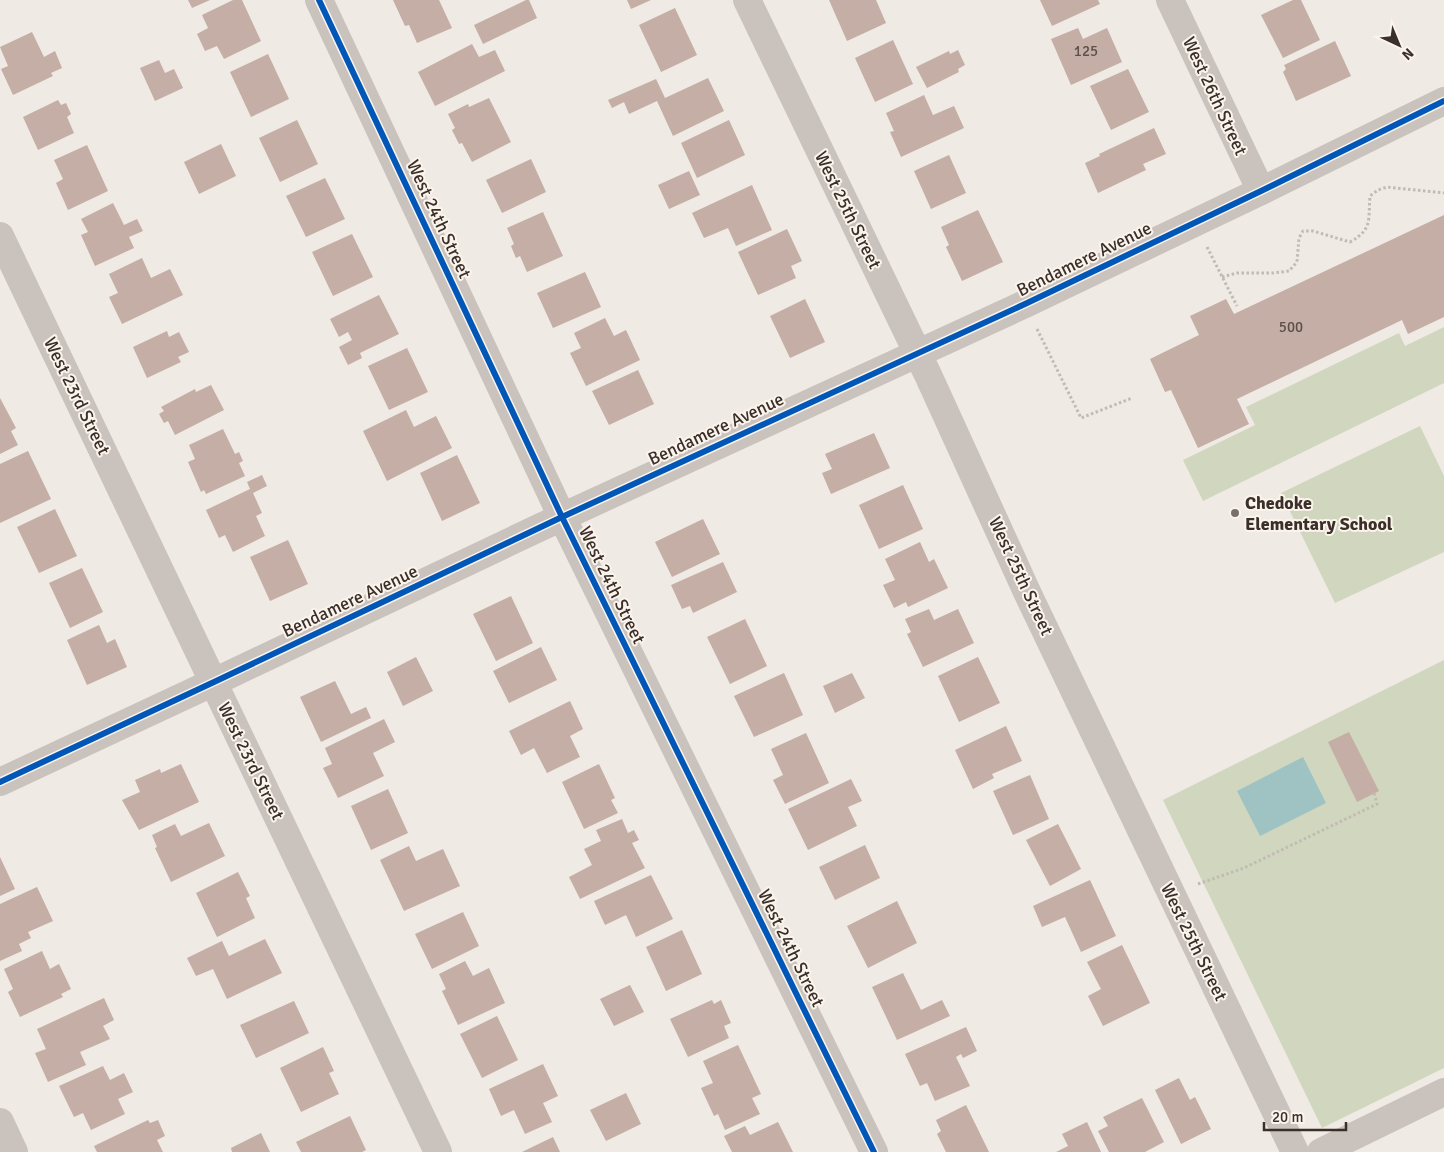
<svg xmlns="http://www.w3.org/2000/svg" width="1444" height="1152" font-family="Signika,sans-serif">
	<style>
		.green { fill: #d1d6be }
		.water { fill: #9ec3c2 }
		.building { fill: #c4aea5 }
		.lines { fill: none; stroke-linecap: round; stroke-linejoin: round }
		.path { stroke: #c2bbb5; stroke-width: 3; stroke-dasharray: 2.5 2.5; stroke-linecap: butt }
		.street { stroke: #c9c2bd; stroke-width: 28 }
		.cycleway-casing { stroke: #fbf4ec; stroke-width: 9 }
		.cycleway { stroke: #0057b8; stroke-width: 6 }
		.poi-dot { fill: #7a706b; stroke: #fbf4ec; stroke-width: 2 }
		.labels { text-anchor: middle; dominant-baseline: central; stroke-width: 4; stroke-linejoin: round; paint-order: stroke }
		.number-label { font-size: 15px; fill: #5d4f49 }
		.street-label { font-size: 18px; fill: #3b2f2a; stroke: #fbf4ec }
		.poi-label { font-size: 18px; font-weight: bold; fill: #3b2f2a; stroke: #fbf4ec; text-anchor: start }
	</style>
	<rect width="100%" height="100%" fill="#efeae4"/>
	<g class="green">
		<polygon points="1444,327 1444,383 1203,501 1183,460 1255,425 1246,407 1399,333 1405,346"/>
		<polygon points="1420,426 1444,476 1444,552 1335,603 1281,493"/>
		<polygon points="1444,660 1444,1068 1322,1128 1163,800"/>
	</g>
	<polygon class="water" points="1303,757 1326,803 1260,836 1237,791"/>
	<g class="building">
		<polygon points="188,0 210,0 192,8"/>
		<polygon points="233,0 242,0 261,41 224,59 217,46 205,51 197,34 208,28 202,15"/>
		<polygon points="393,0 439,0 452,28 417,43 409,25 405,26"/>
		<polygon points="526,0 529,0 537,18 483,44 474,25"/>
		<polygon points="627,0 651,0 631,9"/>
		<polygon points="829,0 876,0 886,23 847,41"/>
		<polygon points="1040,0 1098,0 1100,4 1052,26"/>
		<polygon points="1293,0 1301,0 1320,40 1283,58 1261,15"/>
		<polygon points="675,8 697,55 661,72 639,25"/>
		<polygon points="1078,28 1083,39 1107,28 1122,62 1071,85 1051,39"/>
		<polygon points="32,32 44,57 55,51 62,68 51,73 53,76 13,95 1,69 8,66 0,47"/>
		<polygon points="893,40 913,84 875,102 855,58"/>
		<polygon points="1335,41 1351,76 1296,101 1283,72 1286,69 1284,65"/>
		<polygon points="472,44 479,57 495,50 505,71 435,106 418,72"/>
		<polygon points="958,50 965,65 958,69 959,72 927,88 916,67 949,51 950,54"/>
		<polygon points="268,54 289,99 251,117 230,72"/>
		<polygon points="159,60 165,73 174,69 183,88 155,101 140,68"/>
		<polygon points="1128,69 1149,112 1111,130 1090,86"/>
		<polygon points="708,78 724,111 673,136 657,101 629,114 624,102 612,108 608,100 656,79 665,98"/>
		<polygon points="924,95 933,115 954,106 964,128 901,157 890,132 894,131 886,113"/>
		<polygon points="489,98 511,142 472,162 462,143 459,144 452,130 455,128 448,114 468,104 469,107"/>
		<polygon points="58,100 61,105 66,103 71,114 67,117 74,133 38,150 23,117"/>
		<polygon points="297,120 318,164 280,182 259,138"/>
		<polygon points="729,120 745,155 697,178 681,143"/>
		<polygon points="1154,128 1166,154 1143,164 1146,170 1098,193 1085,163 1100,156 1099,154"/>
		<polygon points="221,144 236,176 199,194 184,162"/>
		<polygon points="87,145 108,191 68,210 56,183 63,179 54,160"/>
		<polygon points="949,155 966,193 931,209 914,171"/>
		<polygon points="531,159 546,192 502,213 486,180"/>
		<polygon points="689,171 700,195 669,209 658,185"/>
		<polygon points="325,178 345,219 306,237 286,196"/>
		<polygon points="752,185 772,230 736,246 728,228 704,238 692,213"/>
		<polygon points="113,203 124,225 137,219 143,231 129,237 134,248 95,266 81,235 88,232 81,219"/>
		<polygon points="978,210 1003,262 962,281 946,247 949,245 941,227"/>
		<polygon points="543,212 563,256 527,272 520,256 516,258 511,246 514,244 507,228"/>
		<polygon points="1444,215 1444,317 1408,334 1402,320 1237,399 1249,424 1198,448 1171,390 1165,392 1150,359 1199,335 1190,316 1226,299 1234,314"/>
		<polygon points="787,229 802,261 791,266 796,278 758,295 738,252"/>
		<polygon points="352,234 373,277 333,296 312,252"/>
		<polygon points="142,258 151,278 170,269 183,295 122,324 109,297 118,293 109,274"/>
		<polygon points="585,272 601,307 553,328 537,293"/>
		<polygon points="379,295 399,334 360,353 362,358 348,365 339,347 352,340 348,332 339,337 330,319"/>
		<polygon points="805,299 825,342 790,358 770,316"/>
		<polygon points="605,318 614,336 626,330 640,360 586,386 570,353 581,348 574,333"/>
		<polygon points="167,331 169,337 179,332 189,352 178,357 181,362 147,378 133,347"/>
		<polygon points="407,348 428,392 389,410 368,366"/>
		<polygon points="638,370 654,404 609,425 592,391"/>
		<polygon points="211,385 224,410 175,435 168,421 164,423 159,414 164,411 161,407 195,389 196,392"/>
		<polygon points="0,398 16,428 11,431 18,445 0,454"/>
		<polygon points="406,410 414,427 436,416 452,448 387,481 363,431"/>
		<polygon points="223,429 235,454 239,452 243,461 239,463 245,476 206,494 204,490 201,492 188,462 195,459 189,445"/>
		<polygon points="874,433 890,468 831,494 822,473 832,469 825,454"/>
		<polygon points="28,451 51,499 0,523 0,464"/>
		<polygon points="457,455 480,503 442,521 420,473"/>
		<polygon points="262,475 267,486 253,493 262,513 256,516 265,536 233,552 225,535 219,538 206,510 250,489 247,482"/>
		<polygon points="903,485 923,529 879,549 859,505"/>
		<polygon points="55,509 77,556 39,573 17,527"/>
		<polygon points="703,519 720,554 672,577 655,542"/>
		<polygon points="288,540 308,584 270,601 250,557"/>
		<polygon points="920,542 929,562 934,559 948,588 908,607 906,602 894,608 883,585 895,580 885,559"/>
		<polygon points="723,562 737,592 693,613 690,606 682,609 671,585"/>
		<polygon points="82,568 103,612 70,628 49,583"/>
		<polygon points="511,596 533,643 496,661 473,614"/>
		<polygon points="929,609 934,620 958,609 974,643 923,667 907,634 911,632 905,619"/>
		<polygon points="745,619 767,666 730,684 707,637"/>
		<polygon points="99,625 107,643 115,639 127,667 87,685 67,640"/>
		<polygon points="541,647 557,680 509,703 493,671"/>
		<polygon points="416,657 433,691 403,706 387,672"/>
		<polygon points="978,657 1000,703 959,722 938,676"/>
		<polygon points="784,673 803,715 754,737 734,696"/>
		<polygon points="852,673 865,698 835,713 823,686"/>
		<polygon points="335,681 351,714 366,707 371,718 321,742 300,697"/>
		<polygon points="570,701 583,729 570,736 580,757 547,773 534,748 521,755 509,731"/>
		<polygon points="384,719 395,742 373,753 384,776 338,798 323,768 332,764 325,748"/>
		<polygon points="1006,726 1022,761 992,774 994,778 973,789 955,750"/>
		<polygon points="1349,732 1379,791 1357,802 1328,742"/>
		<polygon points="806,733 829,783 785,804 773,780 783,775 771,749"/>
		<polygon points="181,764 199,802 139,830 122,800 140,792 135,780 160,769 161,773"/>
		<polygon points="599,764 615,798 611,800 618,813 584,829 562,782"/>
		<polygon points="1030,775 1049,819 1013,835 993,791"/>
		<polygon points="851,779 862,801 848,807 857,826 808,850 788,809"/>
		<polygon points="388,789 408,833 371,850 351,806"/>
		<polygon points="622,819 628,833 634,830 639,840 632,843 645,868 580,899 569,877 592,865 584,849 601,841 596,830"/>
		<polygon points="209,823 225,856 171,882 155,848 157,847 152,835 175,824 181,836"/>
		<polygon points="1058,824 1081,869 1050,886 1026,840"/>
		<polygon points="865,845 880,878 835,900 819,867"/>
		<polygon points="409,846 416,861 443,849 460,886 404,911 380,860"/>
		<polygon points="0,857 15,889 0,896"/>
		<polygon points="238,872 250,896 246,898 255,918 217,937 196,893"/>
		<polygon points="651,875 673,919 636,937 626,915 605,925 594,901"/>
		<polygon points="1090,880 1116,936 1081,952 1065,917 1042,927 1033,906"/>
		<polygon points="37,887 53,921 28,932 31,938 19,944 22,951 0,961 0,904"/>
		<polygon points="897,901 917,943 868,968 847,926"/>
		<polygon points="463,912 479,946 432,969 415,934"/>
		<polygon points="682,930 702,974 666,991 646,947"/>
		<polygon points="265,939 282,973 227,999 213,969 196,976 187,958 222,941 229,956"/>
		<polygon points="1122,945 1150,1003 1103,1026 1088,996 1101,989 1087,962"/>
		<polygon points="42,951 50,969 59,964 71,989 61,994 63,997 20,1017 8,992 13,989 4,969"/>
		<polygon points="465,961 473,976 489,968 505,1003 458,1025 442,991 446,989 439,974"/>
		<polygon points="903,973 921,1010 942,1000 950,1016 897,1040 872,987"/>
		<polygon points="630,985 644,1012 614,1026 600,999"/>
		<polygon points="104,998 114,1020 103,1026 110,1039 80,1052 86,1065 48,1082 35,1053 46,1049 37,1029"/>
		<polygon points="712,1000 714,1004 721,1000 731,1023 724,1026 729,1038 688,1057 670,1019"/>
		<polygon points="294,1001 309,1033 256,1058 240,1025"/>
		<polygon points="497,1016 518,1060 482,1078 460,1034"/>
		<polygon points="966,1027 977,1051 963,1058 961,1054 956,1057 970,1086 935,1101 927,1083 920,1086 905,1054"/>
		<polygon points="738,1045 761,1094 752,1098 760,1114 725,1130 718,1114 714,1116 701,1088 713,1083 703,1061"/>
		<polygon points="323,1047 334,1071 329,1073 339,1094 301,1112 280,1068"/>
		<polygon points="543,1064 558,1096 543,1103 552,1122 525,1134 514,1110 501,1116 489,1089"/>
		<polygon points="103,1066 110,1080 124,1073 133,1092 118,1099 125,1114 91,1130 83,1113 74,1117 59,1086"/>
		<polygon points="1179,1078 1190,1100 1195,1097 1211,1129 1181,1144 1155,1090"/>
		<polygon points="626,1093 641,1124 606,1141 590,1110"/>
		<polygon points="1142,1098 1164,1142 1145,1152 1109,1152 1098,1131 1108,1126 1103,1117"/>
		<polygon points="966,1105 989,1152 946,1152 937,1134 941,1131 936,1120"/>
		<polygon points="350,1116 366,1150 362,1152 301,1152 296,1142"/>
		<polygon points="148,1120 150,1123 158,1120 165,1136 157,1140 163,1152 97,1152 94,1146"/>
		<polygon points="778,1122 793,1152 732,1152 724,1136 745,1126 750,1135"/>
		<polygon points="1087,1122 1101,1152 1056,1152 1068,1146 1062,1134"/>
		<polygon points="261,1133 270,1152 232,1152 231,1148"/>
		<polygon points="553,1137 560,1152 522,1152"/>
	</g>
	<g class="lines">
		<g class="path">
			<polyline points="1207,247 1237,306"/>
			<path d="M1222 277 1237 273H1273L1289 271 1297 262 1299 238 1303 231H1313L1350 242C1373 229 1368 220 1370 196L1378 190 1387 187 1444 193"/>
			<polyline points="1037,329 1081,418 1132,398"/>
			<polyline points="1198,884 1244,868 1377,804 1374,793"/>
		</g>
		<g class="street">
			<polyline points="319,0 562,517 874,1152"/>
			<polyline points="747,0 929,377 1027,592 1295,1152"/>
			<polyline points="1170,0 1261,191"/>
			<polyline points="0,236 438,1152"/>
			<polyline points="0,782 214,682 562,517 1025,304 1261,191 1444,101"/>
			<polyline points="0,1122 14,1152"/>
			<polyline points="1321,1152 1444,1092"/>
		</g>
		<g class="cycleway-casing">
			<g id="cycleway">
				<polyline points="319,0 562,517 874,1152"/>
				<polyline points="0,782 214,682 562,517 1025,304 1261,191 1444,101"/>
			</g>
		</g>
		<use href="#cycleway" class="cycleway"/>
	</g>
	<circle class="poi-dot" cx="1235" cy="513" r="5"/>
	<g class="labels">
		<g class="number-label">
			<text x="1086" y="51">125</text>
			<text x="1291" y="327">500</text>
		</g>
		<g class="street-label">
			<text transform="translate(1215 96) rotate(65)">West 26th Street</text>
			<text transform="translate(848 210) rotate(64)">West 25th Street</text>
			<text transform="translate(439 219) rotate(65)">West 24th Street</text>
			<text transform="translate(1084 259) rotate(-26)">Bendamere Avenue</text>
			<text transform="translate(77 396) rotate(64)">West 23rd Street</text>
			<text transform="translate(716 429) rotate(-25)">Bendamere Avenue</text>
			<text transform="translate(1021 576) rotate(65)">West 25th Street</text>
			<text transform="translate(612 585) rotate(64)">West 24th Street</text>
			<text transform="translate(350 601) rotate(-25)">Bendamere Avenue</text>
			<text transform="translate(251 761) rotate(64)">West 23rd Street</text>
			<text transform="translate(1194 942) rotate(64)">West 25th Street</text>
			<text transform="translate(791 948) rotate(64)">West 24th Street</text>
		</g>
		<g class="poi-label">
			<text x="1245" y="503">Chedoke<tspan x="1245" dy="21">Elementary School</tspan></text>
		</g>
	</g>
	<g transform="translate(1399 45) rotate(136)" stroke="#fbf4ec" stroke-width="4" paint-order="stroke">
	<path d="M0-4L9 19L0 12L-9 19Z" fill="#3b2f2a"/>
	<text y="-8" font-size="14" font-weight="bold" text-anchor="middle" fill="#3b2f2a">N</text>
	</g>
	<path d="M1264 1122v8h82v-8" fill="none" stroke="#3b2f2a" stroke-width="2.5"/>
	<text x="1272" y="1122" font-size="15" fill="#3b2f2a" stroke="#fbf4ec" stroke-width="4" paint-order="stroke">20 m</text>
</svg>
